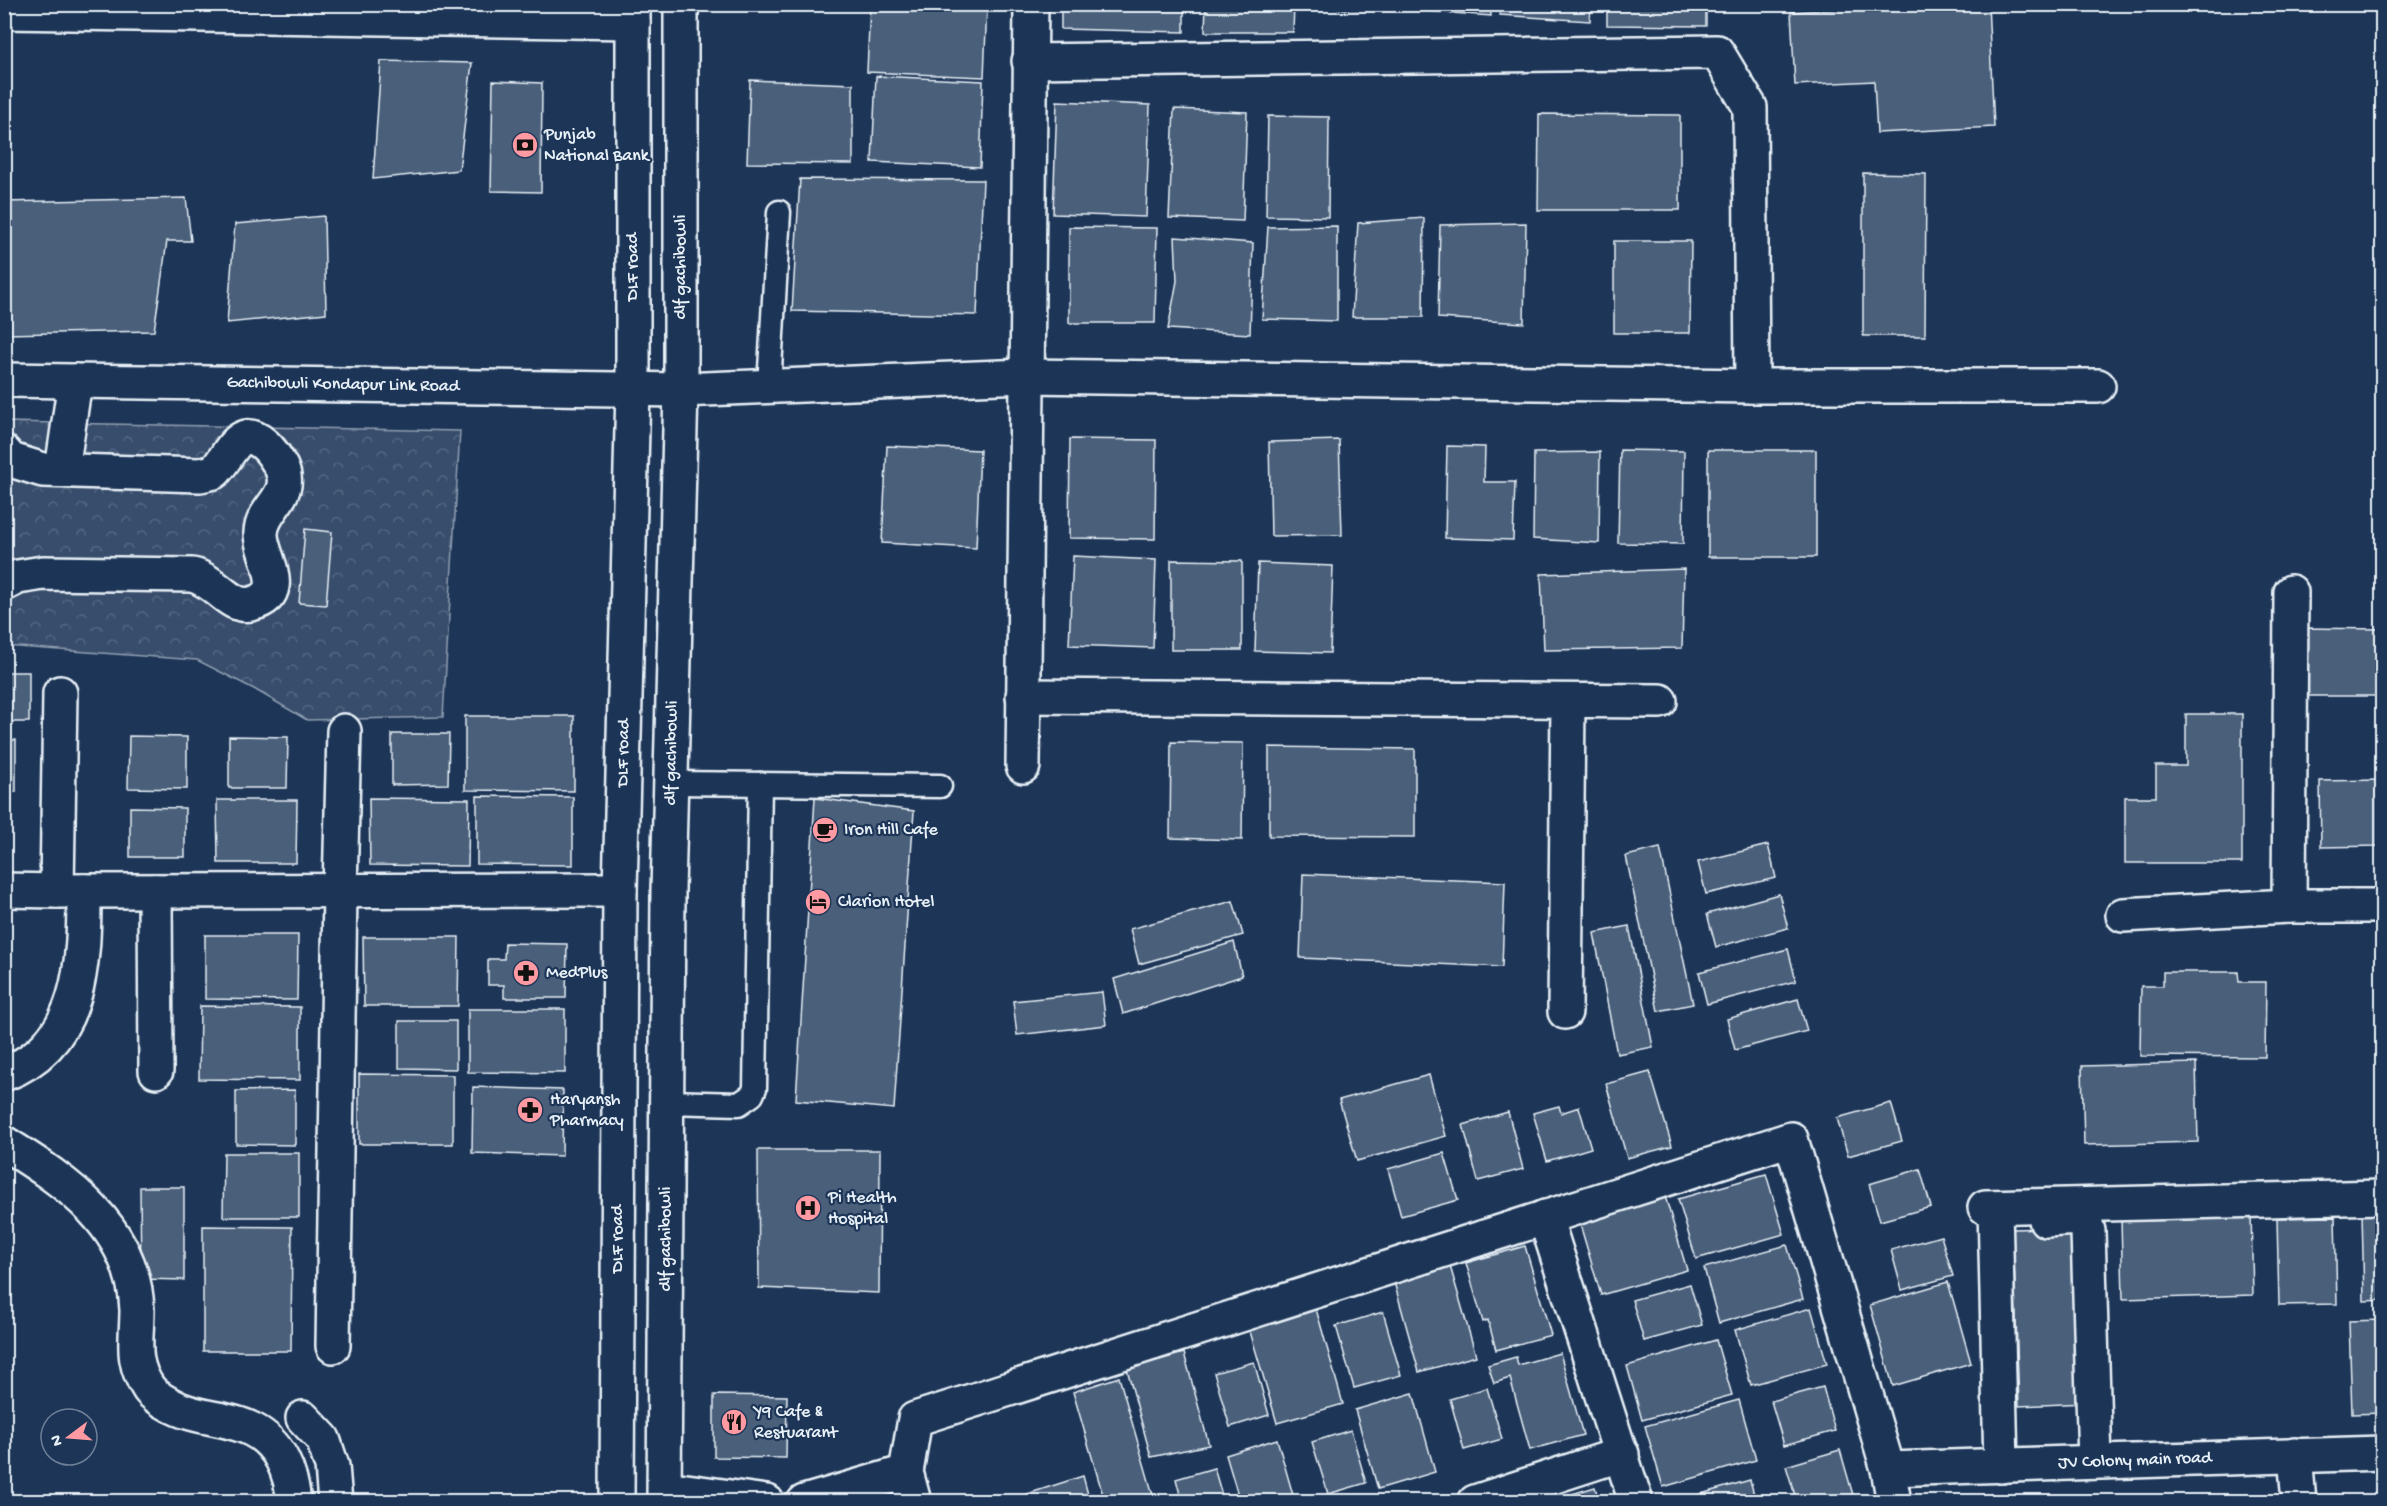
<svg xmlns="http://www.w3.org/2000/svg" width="2387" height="1506" font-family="'Gochi Hand',sans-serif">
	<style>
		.park { fill: url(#park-crowns); stroke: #909fb2; stroke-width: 1.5 }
		.building { fill: #495e7a; stroke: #e8f1f8; stroke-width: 1.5 }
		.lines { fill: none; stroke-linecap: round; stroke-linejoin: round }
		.lane-casing { stroke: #e8f1f8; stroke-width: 27 }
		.street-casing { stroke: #e8f1f8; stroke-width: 38 }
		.secondary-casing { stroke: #e8f1f8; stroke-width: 38 }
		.lane { stroke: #1d3557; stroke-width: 22 }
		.street { stroke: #1d3557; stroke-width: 33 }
		.secondary { stroke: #1d3557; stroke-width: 33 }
		.labels { text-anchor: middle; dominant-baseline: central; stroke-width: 4.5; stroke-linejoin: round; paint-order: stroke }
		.poi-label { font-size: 18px; fill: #e8f1f8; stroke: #1d3557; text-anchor: start }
		.street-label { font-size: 18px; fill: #e8f1f8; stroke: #1d3557 }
	</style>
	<defs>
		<pattern id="park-crowns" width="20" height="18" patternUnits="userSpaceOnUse" patternTransform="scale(1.5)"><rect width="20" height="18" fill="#374d6c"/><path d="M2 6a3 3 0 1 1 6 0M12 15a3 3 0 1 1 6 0" fill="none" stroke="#546782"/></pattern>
	</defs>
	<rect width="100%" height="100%" fill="#1d3557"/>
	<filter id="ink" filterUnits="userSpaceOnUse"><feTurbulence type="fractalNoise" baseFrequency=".0167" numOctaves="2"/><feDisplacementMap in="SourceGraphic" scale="12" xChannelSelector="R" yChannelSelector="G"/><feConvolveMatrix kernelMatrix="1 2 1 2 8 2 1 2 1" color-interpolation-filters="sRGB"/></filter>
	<g filter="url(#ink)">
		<polygon class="park" points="5,422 460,431 443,717 307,720 254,689 197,660 5,646"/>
		<g class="building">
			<polygon points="870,4 987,4 984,77 867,72"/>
			<polygon points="1061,4 1184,4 1184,32 1061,29"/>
			<polygon points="1206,4 1294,4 1293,32 1205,32"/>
			<polygon points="1308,4 1388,4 1388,11 1308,7"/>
			<polygon points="1400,4 1490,4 1491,16 1400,9"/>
			<polygon points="1500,4 1591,4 1590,21 1500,15"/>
			<polygon points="1607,4 1706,4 1706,26 1607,25"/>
			<polygon points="1934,4 1988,4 1994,127 1877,133 1874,81 1795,85 1791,12"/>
			<polygon points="381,61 472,63 459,170 373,179"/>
			<polygon points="876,76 983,81 980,167 872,162"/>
			<polygon points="750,80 853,84 853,164 747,163"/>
			<polygon points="493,81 542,83 541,192 491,191"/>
			<polygon points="1057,101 1150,105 1146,217 1053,214"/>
			<polygon points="1174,109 1247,112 1243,221 1169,218"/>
			<polygon points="1539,114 1680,115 1680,210 1538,210"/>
			<polygon points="1268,116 1329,117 1328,217 1266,216"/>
			<polygon points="1863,173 1926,174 1925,336 1863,336"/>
			<polygon points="800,179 983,180 977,315 792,311"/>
			<polygon points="186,198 191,241 167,241 154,331 4,334 4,202"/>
			<polygon points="324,216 326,313 227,323 235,224"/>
			<polygon points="1424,218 1423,317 1352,317 1358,223"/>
			<polygon points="1526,223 1524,323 1438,318 1440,225"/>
			<polygon points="1337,226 1337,321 1262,319 1268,227"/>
			<polygon points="1069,227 1157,228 1155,323 1069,323"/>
			<polygon points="1175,237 1253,243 1250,334 1168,329 1177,281"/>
			<polygon points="1614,241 1691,241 1690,333 1614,333"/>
			<polygon points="1070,439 1156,440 1155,539 1069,538"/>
			<polygon points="1339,440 1342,535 1271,536 1269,442"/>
			<polygon points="887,446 980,450 976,548 882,543"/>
			<polygon points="1447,446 1485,447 1484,482 1515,482 1513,540 1445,538"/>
			<polygon points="1620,450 1684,451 1683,544 1618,543"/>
			<rect x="1708" y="450" width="108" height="107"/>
			<polygon points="1600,452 1599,543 1533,539 1534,453"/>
			<polygon points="305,529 332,532 326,605 299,603"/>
			<polygon points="1073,556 1156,560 1153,648 1069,645"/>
			<polygon points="1171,560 1242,561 1242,650 1171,650"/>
			<polygon points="1258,563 1333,566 1330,653 1255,651"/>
			<polygon points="1684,569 1682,648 1544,650 1541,574"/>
			<polygon points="2302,628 2382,629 2382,696 2301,696"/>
			<rect x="4" y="672" width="25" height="50"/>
			<polygon points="2186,714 2242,714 2242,863 2125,863 2125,797 2156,797 2156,766 2186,766"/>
			<polygon points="465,716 574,716 574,791 465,790"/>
			<polygon points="392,734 449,734 448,784 392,785"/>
			<polygon points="129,736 187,737 187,789 128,788"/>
			<polygon points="229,736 288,737 287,788 229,788"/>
			<rect x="4" y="740" width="12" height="52"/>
			<polygon points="1171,742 1243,743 1242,840 1170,838"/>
			<polygon points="1269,747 1415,749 1415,837 1269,836"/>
			<polygon points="2382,780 2382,846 2321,847 2320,781"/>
			<polygon points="477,796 573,797 573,865 477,864"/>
			<polygon points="369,798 469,799 468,866 370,865"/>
			<polygon points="815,798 914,811 894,1109 796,1100"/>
			<polygon points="217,800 297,800 296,863 218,863"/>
			<polygon points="130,807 185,808 185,857 130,857"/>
			<polygon points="1768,845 1776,878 1706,894 1698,862"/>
			<polygon points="1660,848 1693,1004 1658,1011 1626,856"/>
			<polygon points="1303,874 1505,882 1502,967 1300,958"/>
			<polygon points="1779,894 1788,928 1716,947 1707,914"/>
			<polygon points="1233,901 1243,935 1139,964 1130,929"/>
			<polygon points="1629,926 1653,1047 1617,1054 1594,933"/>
			<polygon points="205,935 298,935 297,1000 205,999"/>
			<polygon points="363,937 459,937 458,1006 364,1006"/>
			<polygon points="1234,942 1242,976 1123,1014 1114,979"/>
			<polygon points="505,943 567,944 566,998 504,998 504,985 488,985 488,959 504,959"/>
			<polygon points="1788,949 1796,981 1707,1004 1699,972"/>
			<polygon points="2163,972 2238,972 2239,982 2266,982 2265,1057 2140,1056 2141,986 2163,986"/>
			<polygon points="1102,992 1106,1025 1017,1035 1013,1001"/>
			<polygon points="1798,999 1807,1031 1735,1050 1727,1019"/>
			<polygon points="200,1006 300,1007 300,1080 199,1079"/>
			<polygon points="468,1009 565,1009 565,1073 468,1072"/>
			<polygon points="399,1021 456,1021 456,1069 399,1068"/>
			<polygon points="2196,1063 2198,1142 2084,1145 2082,1066"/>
			<polygon points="1650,1072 1672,1146 1627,1158 1606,1084"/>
			<polygon points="359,1074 453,1075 453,1144 359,1144"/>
			<polygon points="1429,1075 1446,1136 1357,1161 1339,1100"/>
			<polygon points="473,1087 563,1090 562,1156 472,1153"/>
			<polygon points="295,1090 295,1145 236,1144 236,1091"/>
			<polygon points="1891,1103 1902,1141 1848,1156 1837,1118"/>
			<polygon points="1559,1106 1561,1113 1579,1107 1591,1148 1547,1161 1533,1113"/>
			<polygon points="1508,1112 1523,1169 1478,1181 1463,1125"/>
			<polygon points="758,1150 880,1150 879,1293 759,1288"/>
			<polygon points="224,1153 299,1153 299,1217 223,1217"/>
			<polygon points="1444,1153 1458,1200 1401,1216 1388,1169"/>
			<polygon points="1920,1169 1931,1207 1880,1221 1869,1184"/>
			<polygon points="1766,1174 1784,1234 1696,1259 1678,1199"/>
			<polygon points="140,1187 184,1187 184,1280 141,1279"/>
			<polygon points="1665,1196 1687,1270 1601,1295 1579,1221"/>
			<polygon points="2382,1211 2382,1300 2364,1301 2362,1212"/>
			<polygon points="2251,1215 2253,1295 2123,1299 2121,1219"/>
			<polygon points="2335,1217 2337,1304 2279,1305 2277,1218"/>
			<polygon points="203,1226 292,1227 291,1351 203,1351"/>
			<polygon points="2080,1227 2085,1403 2019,1406 2013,1229"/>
			<polygon points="1941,1236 1953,1276 1902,1290 1891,1250"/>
			<polygon points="1787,1245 1803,1299 1719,1323 1704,1268"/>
			<polygon points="1525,1246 1551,1335 1496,1350 1488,1320 1483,1322 1466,1263"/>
			<polygon points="1450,1266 1476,1356 1419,1372 1394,1282"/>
			<polygon points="1948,1282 1971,1363 1893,1386 1870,1305"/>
			<polygon points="1690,1284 1702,1325 1644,1341 1632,1300"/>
			<polygon points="1811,1308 1827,1364 1751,1385 1735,1330"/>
			<polygon points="1316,1309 1343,1404 1277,1423 1249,1328"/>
			<polygon points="1383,1312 1401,1375 1354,1388 1336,1326"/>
			<polygon points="2382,1320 2382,1413 2352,1414 2349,1321"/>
			<polygon points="1716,1340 1732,1395 1642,1420 1627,1366"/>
			<polygon points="1184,1353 1209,1445 1151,1457 1127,1369"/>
			<polygon points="1560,1353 1583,1435 1530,1450 1510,1378 1494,1383 1488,1365 1516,1357 1518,1365"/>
			<polygon points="1254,1362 1269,1415 1230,1427 1214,1373"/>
			<polygon points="1119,1377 1155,1502 1105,1502 1073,1392"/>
			<polygon points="1823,1387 1835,1431 1784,1445 1771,1401"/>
			<polygon points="1487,1388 1502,1439 1464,1450 1450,1399"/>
			<polygon points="1413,1393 1435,1472 1378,1489 1355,1410"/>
			<polygon points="714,1395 787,1396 786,1458 714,1457"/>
			<polygon points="1739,1400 1756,1460 1663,1487 1645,1426"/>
			<polygon points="1351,1430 1366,1483 1328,1494 1312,1442"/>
			<polygon points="1277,1439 1295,1502 1240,1502 1226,1455"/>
			<polygon points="1840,1450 1853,1495 1829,1502 1797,1502 1786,1466"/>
			<polygon points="1214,1468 1224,1502 1182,1502 1176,1479"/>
			<polygon points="1083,1476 1090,1502 1016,1502 1015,1498"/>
			<polygon points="1750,1480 1756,1502 1696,1502 1694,1496"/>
			<polygon points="1595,1487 1599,1502 1546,1502"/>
		</g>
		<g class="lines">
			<g class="lane-casing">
				<g id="lane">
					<polyline points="769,387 779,212"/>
					<polyline points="671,783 940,786"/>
					<polyline points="667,1102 739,1104 752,1095 755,1088 760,784"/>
				</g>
			</g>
			<g class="street-casing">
				<g id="street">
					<polyline points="4,12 633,22"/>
					<polyline points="1029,61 1717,52 1750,107 1752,386"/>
					<polyline points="4,380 681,390 1026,376 1752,386 2098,386"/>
					<path d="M4 452 11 460 43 470 200 475 214 472C230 457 238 421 265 445 272 451 276 458 281 467 295 496 262 507 261 533 260 556 293 594 251 604 229 609 216 580 192 575L43 573 18 577 4 584"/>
					<polyline points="62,470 75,381"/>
					<polyline points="2291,592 2289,906 2382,906"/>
					<polyline points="60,693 57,891 620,890"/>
					<polyline points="1023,696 1660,701"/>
					<polyline points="1023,766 1031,4"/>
					<polyline points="4,890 57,891"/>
					<polyline points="155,891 156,1071"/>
					<polyline points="2123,915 2289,906"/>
					<polyline points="1565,1012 1568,701"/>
					<path d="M4 1074C83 1044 84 962 84 891"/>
					<path d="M4 1143C67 1182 134 1227 137 1310 137 1340 130 1361 149 1389 156 1398 168 1404 179 1409 202 1419 230 1418 253 1430 280 1444 291 1473 294 1502"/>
					<polyline points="1985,1207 2382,1197"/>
					<polyline points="1995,1207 2001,1466"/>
					<polyline points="1545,1217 1636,1502"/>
					<polyline points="2046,1220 2079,1218 2086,1224 2088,1231 2095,1462"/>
					<polyline points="333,1346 340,890 344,731"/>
					<polyline points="303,1418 323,1439 332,1466 335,1502"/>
					<polyline points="2295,1455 2299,1502"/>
					<polyline points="1888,1469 2382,1453"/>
					<polyline points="665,1488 767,1502"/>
					<polyline points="804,1502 906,1472"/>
					<polyline points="914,1502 906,1472 915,1419 1791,1139 1888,1469 1894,1502"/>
					<polyline points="1475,1502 1622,1454"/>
				</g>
			</g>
			<g class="secondary-casing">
				<g id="secondary">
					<polyline points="617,1502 620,890 633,390 633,4"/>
					<polyline points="664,1502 668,891 681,390 681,4"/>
				</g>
			</g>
			<use href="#lane" class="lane"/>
			<use href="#street" class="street"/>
			<use href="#secondary" class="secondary"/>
		</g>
	</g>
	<defs>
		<g id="bank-disc" transform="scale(1.35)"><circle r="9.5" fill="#ff9aa2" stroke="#1d3557"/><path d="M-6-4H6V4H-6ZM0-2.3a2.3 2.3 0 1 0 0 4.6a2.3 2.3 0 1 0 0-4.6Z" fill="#111"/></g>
		<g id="cafe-disc" transform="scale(1.35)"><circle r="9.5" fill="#ff9aa2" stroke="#1d3557"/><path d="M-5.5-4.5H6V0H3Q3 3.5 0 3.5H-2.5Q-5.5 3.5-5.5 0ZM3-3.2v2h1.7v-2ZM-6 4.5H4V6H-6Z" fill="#111"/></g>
		<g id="hotel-disc" transform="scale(1.35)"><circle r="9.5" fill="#ff9aa2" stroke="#1d3557"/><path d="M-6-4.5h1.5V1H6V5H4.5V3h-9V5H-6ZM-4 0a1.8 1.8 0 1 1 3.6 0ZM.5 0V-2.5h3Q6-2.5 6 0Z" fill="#111"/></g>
		<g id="pharmacy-disc" transform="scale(1.35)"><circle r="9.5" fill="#ff9aa2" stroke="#1d3557"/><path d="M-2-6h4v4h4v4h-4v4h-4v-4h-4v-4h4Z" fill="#111"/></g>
		<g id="hospital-disc" transform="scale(1.35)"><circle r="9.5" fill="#ff9aa2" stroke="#1d3557"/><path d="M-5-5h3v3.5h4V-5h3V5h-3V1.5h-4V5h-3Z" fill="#111"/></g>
		<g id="restaurant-disc" transform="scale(1.35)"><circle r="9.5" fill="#ff9aa2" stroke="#1d3557"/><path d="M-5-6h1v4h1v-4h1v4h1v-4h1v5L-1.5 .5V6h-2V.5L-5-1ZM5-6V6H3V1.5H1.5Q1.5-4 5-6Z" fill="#111"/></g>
	</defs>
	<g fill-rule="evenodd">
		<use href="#bank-disc" x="525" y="145"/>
		<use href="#cafe-disc" x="825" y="830"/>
		<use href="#hotel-disc" x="818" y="902"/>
		<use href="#pharmacy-disc" x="526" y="973"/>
		<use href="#pharmacy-disc" x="530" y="1110"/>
		<use href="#hospital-disc" x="808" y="1208"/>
		<use href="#restaurant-disc" x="734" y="1422"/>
	</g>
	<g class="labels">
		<g class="poi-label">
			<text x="544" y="135">Punjab<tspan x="544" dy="21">National Bank</tspan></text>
			<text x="844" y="830">Iron Hill Cafe</text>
			<text x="838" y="902">Clarion Hotel</text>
			<text x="546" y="973">MedPlus</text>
			<text x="550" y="1100">Haryansh<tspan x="550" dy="21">Pharmacy</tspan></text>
			<text x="828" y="1198">Pi Health<tspan x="828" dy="21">Hospital</tspan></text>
			<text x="754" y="1412">Y9 Cafe &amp;<tspan x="754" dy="21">Restuarant</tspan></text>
		</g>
		<g class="street-label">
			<text transform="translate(633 267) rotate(-90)">DLF road</text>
			<text transform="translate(681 267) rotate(-90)">dlf gachibowli</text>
			<text transform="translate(343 385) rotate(1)">Gachibowli Kondapur Link Road</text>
			<text transform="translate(624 753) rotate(-89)">DLF road</text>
			<text transform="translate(672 753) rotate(-89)">dlf gachibowli</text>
			<text transform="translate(618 1239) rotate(-90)">DLF road</text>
			<text transform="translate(666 1239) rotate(-90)">dlf gachibowli</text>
			<text transform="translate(2135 1461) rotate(-2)">JV Colony main road</text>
		</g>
	</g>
	<rect width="2387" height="1506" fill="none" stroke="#1d3557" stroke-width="24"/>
	<rect x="12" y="12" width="2363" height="1482" fill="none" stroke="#e8f1f8" stroke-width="2" filter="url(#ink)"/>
	<g transform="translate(69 1437) rotate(254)"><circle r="28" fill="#1d3557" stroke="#6e8097" stroke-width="1.5"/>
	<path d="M0-4.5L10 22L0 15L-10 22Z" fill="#ff9aa2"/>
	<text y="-9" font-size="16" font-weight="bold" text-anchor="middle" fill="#e8f1f8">N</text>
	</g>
</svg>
